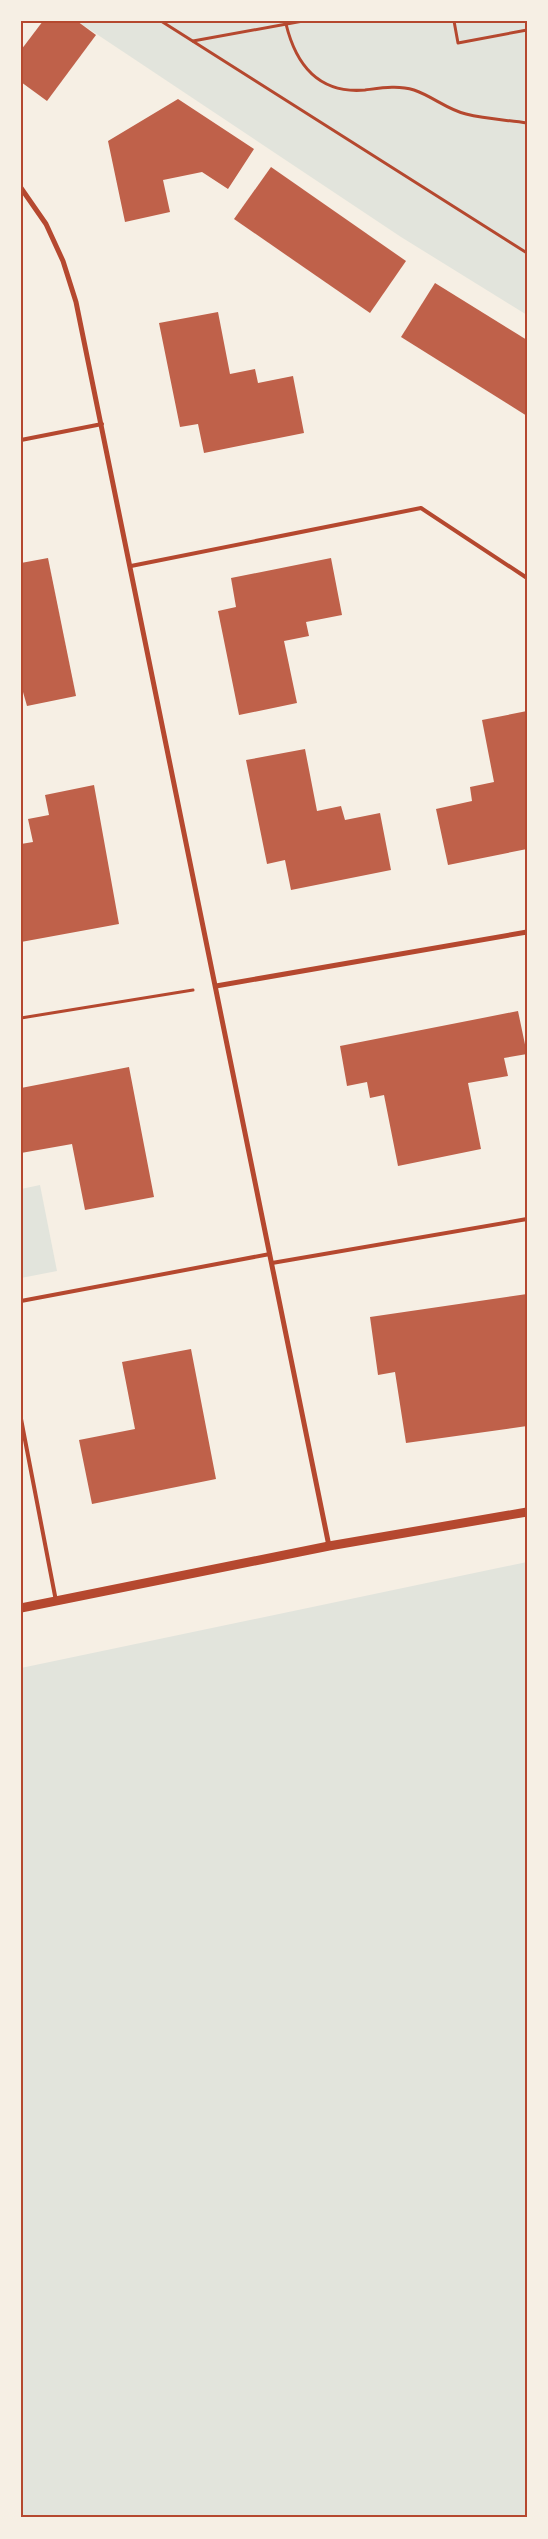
<svg xmlns="http://www.w3.org/2000/svg" width="548" height="2539" font-family="'DM Sans',sans-serif">
	<style>
		.green { fill: #e2e4dc }
		.building { fill: #bf614a }
		.lines { fill: none; stroke-linecap: round; stroke-linejoin: round }
		.path { stroke: #b5482f; stroke-width: 3 }
		.service { stroke: #b5482f; stroke-width: 4 }
		.minor { stroke: #b5482f; stroke-width: 5 }
		.tertiary { stroke: #b5482f; stroke-width: 9 }
		.neatline { fill: none; stroke: #b5482f; stroke-width: 2 }
	</style>
	<rect width="100%" height="100%" fill="#f6efe4"/>
	<g class="green">
		<polygon points="77,21 527,21 527,315 401,237"/>
		<polygon points="40,1185 57,1271 21,1278 21,1189"/>
		<polygon points="527,1562 527,2518 21,2518 21,1668"/>
	</g>
	<g class="building">
		<polygon points="43,21 77,21 96,35 47,101 21,82 21,50"/>
		<polygon points="178,99 254,149 228,189 202,172 163,180 170,212 125,222 108,141"/>
		<polygon points="271,167 406,261 370,313 234,219"/>
		<polygon points="435,283 527,340 527,416 401,337"/>
		<polygon points="218,312 230,374 255,369 258,383 293,376 304,433 204,453 198,424 180,427 159,323"/>
		<polygon points="48,558 76,696 27,706 21,685 21,563"/>
		<polygon points="331,558 342,615 306,622 309,636 284,641 297,703 239,715 218,611 236,607 231,578"/>
		<polygon points="527,711 527,849 448,865 436,809 472,801 470,787 494,782 482,720"/>
		<polygon points="305,749 317,811 341,806 345,820 380,813 391,870 291,890 285,860 267,864 246,760"/>
		<polygon points="94,785 119,924 21,942 21,844 33,842 28,819 49,815 45,795"/>
		<polygon points="518,1011 527,1054 504,1058 508,1076 468,1083 481,1149 398,1166 384,1095 370,1098 367,1082 347,1086 340,1046"/>
		<polygon points="129,1067 154,1197 85,1210 72,1144 21,1153 21,1088"/>
		<polygon points="527,1294 527,1426 406,1443 395,1372 378,1375 370,1317"/>
		<polygon points="191,1349 216,1479 92,1504 79,1440 135,1429 122,1362"/>
	</g>
	<g class="lines">
		<g class="path">
			<polyline points="161,21 527,253"/>
			<polyline points="454,21 458,43 527,30"/>
			<path d="M286 24C296 65 319 94 365 90 381 88 398 85 414 90 432 96 448 110 466 114 486 119 507 120 527 123"/>
			<polyline points="193,41 303,21"/>
			<polyline points="21,1018 193,990"/>
		</g>
		<g class="service">
			<polyline points="21,440 102,424"/>
			<polyline points="131,566 421,508 527,578"/>
			<polyline points="272,1263 527,1219"/>
			<polyline points="21,1301 270,1254"/>
			<polyline points="21,1419 56,1601"/>
		</g>
		<g class="minor">
			<polyline points="21,188 46,224 63,261 76,302 329,1546"/>
			<polyline points="216,986 527,932"/>
		</g>
		<polyline class="tertiary" points="21,1608 329,1546 527,1512"/>
	</g>
	<rect width="548" height="2539" fill="none" stroke="#f6efe4" stroke-width="45"/>
	<rect x="22" y="22" width="504" height="2494" class="neatline"/>
</svg>
